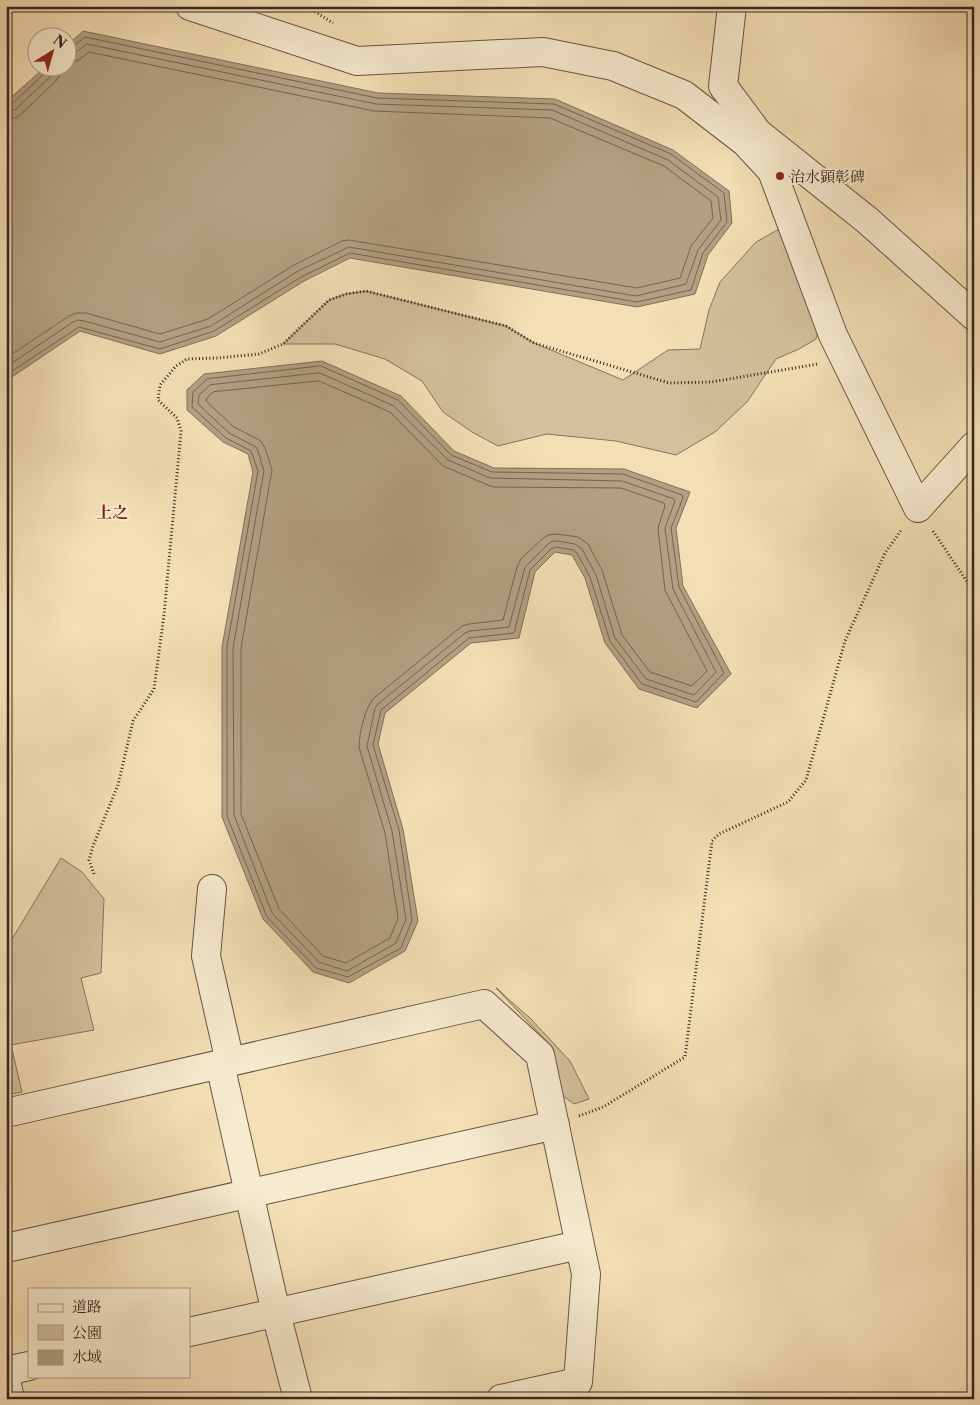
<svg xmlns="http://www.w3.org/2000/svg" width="980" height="1405" font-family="'Libre Caslon Text','Noto Serif JP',serif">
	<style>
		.green { fill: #d3c09c; stroke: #84735e }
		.water { fill: #b3a083; stroke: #806f5c }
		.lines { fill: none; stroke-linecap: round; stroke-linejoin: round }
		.shore { stroke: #746352; stroke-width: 1 }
		.minor-casing { stroke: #645446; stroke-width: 30 }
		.path { stroke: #342621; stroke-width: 3; stroke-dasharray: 1 2.5; stroke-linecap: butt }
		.minor { stroke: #f8eacf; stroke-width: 28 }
		.poi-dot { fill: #8f2418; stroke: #f8eacf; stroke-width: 2 }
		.labels { text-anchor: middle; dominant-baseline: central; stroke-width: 4; stroke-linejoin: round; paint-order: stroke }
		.poi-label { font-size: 15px; fill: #342621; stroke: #f8eacf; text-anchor: start }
		.neighbourhood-label { font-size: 16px; font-weight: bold; fill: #7a1f14; stroke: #f8eacf }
	</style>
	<rect width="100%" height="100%" fill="#f4dfb5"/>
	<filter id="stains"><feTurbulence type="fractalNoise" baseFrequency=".004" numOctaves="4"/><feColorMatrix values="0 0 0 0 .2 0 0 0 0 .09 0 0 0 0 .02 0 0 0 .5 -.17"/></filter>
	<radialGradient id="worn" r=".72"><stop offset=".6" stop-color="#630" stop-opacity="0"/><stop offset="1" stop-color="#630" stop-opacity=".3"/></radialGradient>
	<g class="green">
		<polygon points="781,228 819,328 816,339 799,349 776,359 747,402 715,432 676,455 616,441 547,434 498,446 472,432 443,412 422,381 385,359 335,344 283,344 329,300 346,294 366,291 506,326 534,343 623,380 668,350 700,349 709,310 720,282 756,242"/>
		<polygon points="61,858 82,872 104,899 101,973 81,978 94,1030 11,1045 22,1092 6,1095 6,949"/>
		<polygon points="496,988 497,988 507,998 530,1018 570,1061 589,1099 574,1104 563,1096 552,1047"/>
	</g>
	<g class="water">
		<polygon points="83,31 378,93 555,99 673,150 729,191 732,223 708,255 695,294 637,307 350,258 304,281 216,336 160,354 80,331 6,381 6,102 44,68 68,68 68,45"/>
		<polygon points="322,361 401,396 454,451 494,468 624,469 690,492 676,528 683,586 731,674 697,708 639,689 605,643 585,578 572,555 555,552 535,572 519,638 471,643 385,713 378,744 403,829 418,921 405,951 349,983 313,972 263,919 222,817 222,647 253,472 248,454 223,442 187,410 187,390 204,374"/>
	</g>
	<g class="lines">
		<g class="shore">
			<polyline points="6,105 12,104 45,73 46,68"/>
			<polyline points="6,112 11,111 16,109 49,78 52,73 53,68"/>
			<polyline points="6,119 14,118 19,116 56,81 60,74 60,68"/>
			<polyline points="6,358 69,316 77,313 86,313 160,334 208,319 294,265 342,241 349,240 637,288 680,278 691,246 713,218 711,201 664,166 550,118 374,111 89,52 77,61 68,62"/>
			<polygon points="321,366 398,400 451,455 492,472 623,474 682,495 683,498 671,528 679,587 724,673 696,702 642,684 610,641 590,577 577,553 573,550 556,547 551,549 530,570 514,633 469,638 381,710 373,745 399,830 412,920 401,948 348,977 316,968 267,917 227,816 227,647 258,471 251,451 226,438 192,407 193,392 207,379"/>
			<polyline points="6,367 73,322 78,320 84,321 160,342 211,326 298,271 349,247 636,296 686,284 698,250 721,220 718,197 668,160 552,110 376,104 87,44 75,53 68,55"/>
			<polygon points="320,373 394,406 448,460 490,478 622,481 674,499 675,501 665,528 673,589 716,672 694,695 646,679 615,638 596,575 582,549 575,544 557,541 552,541 548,544 525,567 509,627 470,631 465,633 378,704 375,708 367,746 392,831 406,919 396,943 347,971 319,962 272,913 234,815 233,648 264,471 258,451 256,447 229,433 198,404 199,395 210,385"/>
			<polyline points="6,375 79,327 160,349 214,331 301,277 350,253 637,302 691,290 703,253 727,222 724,193 671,154 554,104 377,98 85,37 72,47 68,48"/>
			<path d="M319 381 390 412 443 466 488 485 494 487 621 488 664 503 665 506 658 528 665 590 707 671 692 686 650 672 622 635 602 570 588 544 578 537 557 534 548 535 542 539 521 559 517 567 503 620 469 624 462 626 374 698C365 707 359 734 359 747L385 833 398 918 390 938 346 963 323 956 279 909 241 814V648L272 470 265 448 261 441 234 427 206 401 207 398 213 392Z"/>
		</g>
		<g class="minor-casing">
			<g id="minor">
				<polyline points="190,6 357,61 543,52 613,66 684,95 745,142 772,171"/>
				<polyline points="732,6 723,86 758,133 867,220 974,316"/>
				<polyline points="784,154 772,171 833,335 918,508 974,446"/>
				<polyline points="212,889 206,956 230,1062"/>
				<polyline points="220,1064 276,1313 298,1399"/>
				<polyline points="6,1113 484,1004 540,1055 586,1274 578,1382 501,1399"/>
				<polyline points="6,1248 555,1125"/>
				<polyline points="189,1332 579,1245"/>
				<polyline points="6,1371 29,1366"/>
				<polyline points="6,1380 10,1399"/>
			</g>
		</g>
		<g class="path">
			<polyline points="306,6 333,23"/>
			<polyline points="933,531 974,592"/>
			<polyline points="94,874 89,860 93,846 118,785 133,721 154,689 164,615 181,431 177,418 158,400 160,385 176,366 187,359 217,358 259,354 283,344 329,300 346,294 366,291 506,326 534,343 669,383 711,382 818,364"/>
			<polyline points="579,1116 603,1107 685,1057 712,841 719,834 788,802 806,780 845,641 885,553 902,529"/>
		</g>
		<use href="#minor" class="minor"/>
	</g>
	<circle class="poi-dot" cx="780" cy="176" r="5"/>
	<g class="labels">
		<g class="poi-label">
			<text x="790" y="176">治水顕彰碑</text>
		</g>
		<g class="neighbourhood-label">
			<text x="112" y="512">上之</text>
		</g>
	</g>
	<rect width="980" height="1405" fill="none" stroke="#f4dfb5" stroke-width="25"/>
	<rect x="8" y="8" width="965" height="1390" fill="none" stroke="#342621" stroke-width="2.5"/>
	<rect x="12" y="12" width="955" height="1380" fill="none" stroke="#342621"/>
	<rect x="28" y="1288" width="162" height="90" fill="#f8eacf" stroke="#aa9c89"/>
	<rect x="38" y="1304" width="25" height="8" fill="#f8eacf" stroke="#aa9c89"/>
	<text x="72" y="1312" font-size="15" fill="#342621">道路</text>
	<rect x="38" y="1325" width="25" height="15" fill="#d3c09c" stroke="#aa9c89"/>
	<text x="72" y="1338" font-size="15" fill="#342621">公園</text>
	<rect x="38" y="1350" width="25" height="15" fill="#b3a083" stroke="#aa9c89"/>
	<text x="72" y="1362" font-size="15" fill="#342621">水域</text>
	<g transform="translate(52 52) rotate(37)"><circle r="24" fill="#f8eacf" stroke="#aa9c89"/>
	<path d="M0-4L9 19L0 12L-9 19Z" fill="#8f2418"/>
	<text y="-8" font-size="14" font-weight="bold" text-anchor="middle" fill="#342621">N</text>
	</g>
	<rect width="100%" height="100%" filter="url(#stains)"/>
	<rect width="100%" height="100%" fill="url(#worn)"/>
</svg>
